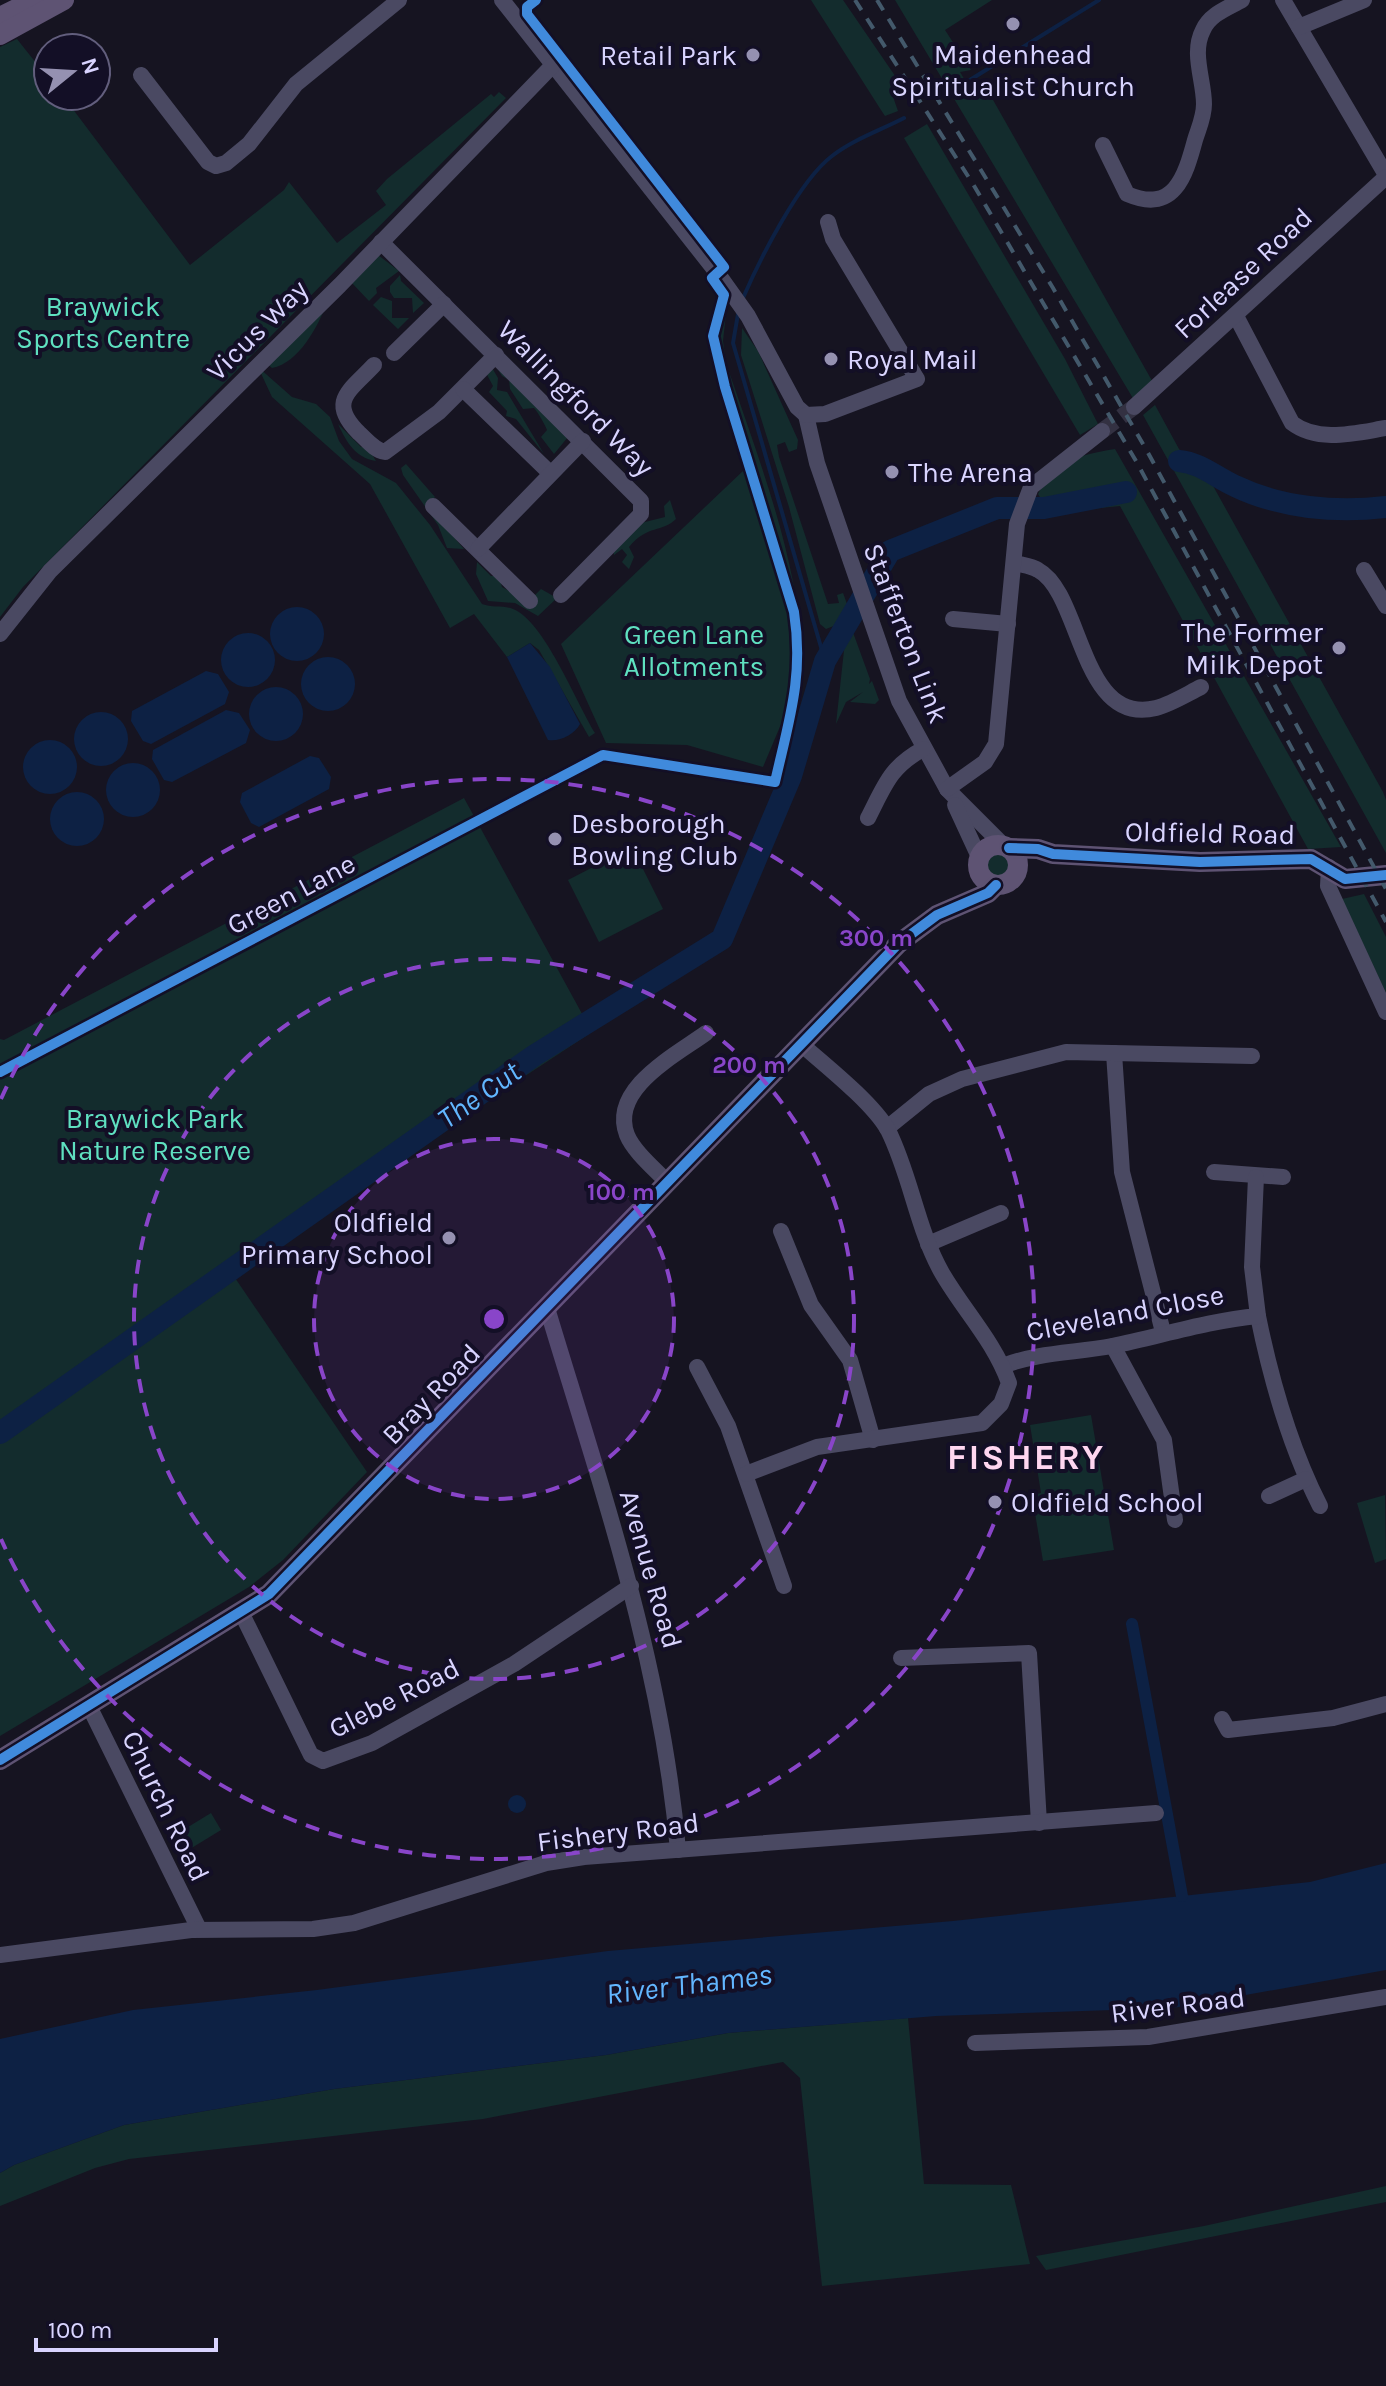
<svg xmlns="http://www.w3.org/2000/svg" width="1386" height="2386" font-family="Karla,sans-serif">
	<style>
		.green { fill: #132c2d }
		.water { fill: #0d2144 }
		.lines { fill: none; stroke-linecap: round; stroke-linejoin: round }
		.stream { stroke: #0d2144; stroke-width: 4 }
		.canal { stroke: #0d2144; stroke-width: 12 }
		.river { stroke: #0d2144; stroke-width: 22 }
		.minor-tunnel { stroke: #333142; stroke-width: 16; stroke-dasharray: 16 8; stroke-linecap: butt }
		.minor { stroke: #4a4962; stroke-width: 16 }
		.major { stroke: #5e5373; stroke-width: 20 }
		.rail { stroke: #43596b; stroke-width: 4; stroke-dasharray: 12 10; stroke-linecap: butt }
		.cycleway-casing { stroke: #130f26; stroke-width: 15 }
		.cycleway { stroke: #408adc; stroke-width: 10 }
		.ring { fill: none; stroke: #8945c9; stroke-width: 4; stroke-dasharray: 14 10 }
		.poi-dot { fill: #9591b1; stroke: #130f26; stroke-width: 3 }
		.labels { text-anchor: middle; dominant-baseline: central; stroke-width: 8; stroke-linejoin: round; paint-order: stroke }
		.poi-label { font-size: 28px; fill: #d9d4ff; stroke: #130f26; text-anchor: start }
		.street-label { font-size: 28px; fill: #d9d4ff; stroke: #130f26 }
		.park-label { font-size: 28px; fill: #5fe0c0; stroke: #130f26 }
		.water-label { font-size: 30px; font-style: italic; fill: #62b6ff; stroke: #130f26 }
		.district-label { font-size: 36px; font-weight: bold; letter-spacing: 2px; fill: #ffd6f0; stroke: #130f26 }
		.centre { fill: #8945c9; stroke: #130f26; stroke-width: 4 }
		.ring-label { font-size: 24px; text-anchor: middle; font-weight: bold; fill: #8945c9; stroke: #130f26; stroke-width: 8; stroke-linejoin: round; paint-order: stroke }
	</style>
	<rect width="100%" height="100%" fill="#161421"/>
	<g class="green">
		<polygon points="811,0 843,0 902,86 892,94 898,111 885,116 881,110"/>
		<polygon points="895,0 992,0 945,30 971,70 960,72 972,92 984,84 1155,386 1137,405"/>
		<polygon points="17,39 48,78 48,96 63,96 190,265 284,190 289,182 337,243 386,205 376,191 387,179 491,94 494,97 499,92 506,98 23,587 0,617 0,47"/>
		<polygon points="927,124 1065,359 1098,424 1080,435 904,138"/>
		<polygon points="378,255 399,271 376,288 377,293 369,301 352,283"/>
		<polygon points="400,275 401,281 424,303 413,313 412,298 394,298 390,292 390,286"/>
		<polygon points="381,297 392,301 392,318 409,318 398,329 373,305"/>
		<path d="M327 303C318 326 299 363 272 368L264 361Z"/>
		<path d="M727 305 723 341 726 363C759 460 797 555 803 658L787 567 725 375 718 330Z"/>
		<polygon points="742,328 758,351 798,440 797,449 789,452 785,442 777,445 779,457 828,604 839,603 837,595 843,593 847,604 836,625 826,629 820,624 789,507 741,355"/>
		<path d="M495 365 568 437 554 454 541 437 547 430C545 425 538 412 534 408L523 409 510 389 509 380 502 376Z"/>
		<polygon points="491,366 498,378 497,390 507,392 544,454 516,419 506,416 507,411 489,392 493,386 484,369"/>
		<path d="M258 367 292 397 316 404 330 417 339 441 352 459 396 483 430 525 482 604C492 608 503 605 513 609 544 621 576 702 595 733L589 737 539 650 530 643 507 657 474 614 450 628 370 484 272 397Z"/>
		<polygon points="1155,405 1179,449 1212,484 1383,792 1386,800 1386,853 1143,415"/>
		<path d="M338 424 361 447 367 446 376 461C355 458 346 441 338 424Z"/>
		<path d="M1115 449 1341 847 1308 849 1120 506 1050 513 1038 494C1055 460 1080 455 1115 449Z"/>
		<polygon points="406,464 435,497 427,506 464,549 447,548 438,525 403,475 401,468"/>
		<polygon points="744,470 761,507 789,618 792,698 763,767 687,745 606,743 561,644"/>
		<path d="M670 500 676 519C662 533 648 524 629 547L634 557 629 569 622 562 627 555 622 549 614 555 613 548 637 524 665 517 664 506Z"/>
		<polygon points="477,562 491,576 499,576 502,587 528,602 541,589 557,598 538,616 515,603 488,601 476,574"/>
		<polygon points="851,627 870,679 869,684 872,681 879,700 875,704 850,702 863,692 846,702 836,724 846,632"/>
		<polygon points="464,798 592,1032 0,1421 0,1039 4,1040"/>
		<polygon points="632,847 663,909 599,942 568,880"/>
		<circle cx="997" cy="864" r="12"/>
		<polygon points="1364,894 1386,937 1386,993 1342,899"/>
		<polygon points="231,1272 367,1472 283,1560 249,1587 0,1736 0,1440"/>
		<polygon points="1091,1415 1114,1550 1043,1561 1032,1495 1041,1493 1030,1425"/>
		<polygon points="1385,1495 1386,1559 1375,1563 1357,1503"/>
		<polygon points="211,1813 221,1830 185,1852 175,1835"/>
		<polygon points="908,2018 924,2184 1011,2185 1030,2264 822,2286 800,2078 783,2062 483,2119 129,2159 95,2168 0,2206 0,2173 14,2165 124,2125 334,2089 606,2055 728,2033"/>
		<polygon points="1386,2186 1386,2202 1046,2270 1036,2256 1204,2226"/>
	</g>
	<g class="water">
		<circle cx="297" cy="634" r="27"/>
		<circle cx="248" cy="660" r="27"/>
		<path d="M530 643 550 667 580 724C575 734 560 742 548 740L507 657Z"/>
		<circle cx="328" cy="684" r="27"/>
		<polygon points="206,671 218,674 229,692 225,704 151,744 143,741 131,721 132,711"/>
		<circle cx="276" cy="714" r="27"/>
		<polygon points="226,710 239,713 250,730 246,743 172,782 164,780 152,759 153,750"/>
		<circle cx="101" cy="739" r="27"/>
		<circle cx="50" cy="767" r="27"/>
		<polygon points="310,756 319,758 331,777 329,789 259,827 251,823 240,802 242,793"/>
		<circle cx="133" cy="790" r="27"/>
		<circle cx="77" cy="819" r="27"/>
		<circle cx="517" cy="1804" r="9"/>
		<polygon points="1386,1863 1386,1970 1173,2008 936,2016 728,2033 606,2055 334,2089 124,2125 14,2165 0,2173 0,2039 133,2010 317,1990 608,1951 953,1921 1310,1882"/>
	</g>
	<g class="lines">
		<g class="stream">
			<polyline points="965,83 1099,0"/>
			<path d="M743 298C760 259 799 181 832 156 852 140 881 130 904 118"/>
			<polyline points="738,314 733,343 825,661"/>
		</g>
		<polyline class="canal" points="1132,1624 1182,1896"/>
		<g class="river">
			<path d="M1179 461C1201 463 1215 477 1235 486 1281 508 1336 513 1386 507"/>
			<polyline points="0,1433 535,1055 722,939 791,776 825,661 890,551 997,508 1044,508 1126,492"/>
		</g>
		<polyline class="minor-tunnel" points="1102,431 1134,407"/>
		<g class="minor">
			<polyline points="502,0 718,274 748,316 797,407 806,415"/>
			<polyline points="1283,0 1386,175"/>
			<polyline points="1299,27 1364,0"/>
			<polyline points="141,75 208,162 216,166 226,163 249,144 296,84 399,0"/>
			<path d="M1103 145 1127 194C1174 214 1185 177 1195 140 1199 127 1204 117 1204 104 1204 80 1191 53 1203 30 1210 14 1228 8 1242 0"/>
			<polyline points="381,242 641,501 641,514 561,595"/>
			<path d="M1236 316 1292 423C1318 443 1355 433 1386 428"/>
			<polyline points="394,353 444,304"/>
			<path d="M374 365C350 391 327 401 359 433 367 440 374 450 385 452L439 412 496 355"/>
			<polyline points="463,389 550,473"/>
			<polyline points="1134,407 1386,177"/>
			<polyline points="806,415 817,463 899,701 947,789 1003,845"/>
			<polyline points="806,415 825,414 917,379 833,239 828,222"/>
			<polyline points="433,506 530,601"/>
			<polyline points="478,549 583,441"/>
			<path d="M1015 563C1022 565 1032 566 1038 570 1082 593 1080 727 1156 708 1171 704 1187 694 1201 687"/>
			<polyline points="1364,570 1386,606"/>
			<polyline points="953,619 1008,624"/>
			<polyline points="0,634 50,571 340,285 553,65"/>
			<polyline points="947,789 985,762 996,744 1017,524 1031,487 1102,431"/>
			<polyline points="955,805 979,857"/>
			<path d="M868 818C885 785 890 767 923 749"/>
			<polyline points="1329,867 1328,886 1386,1012"/>
			<polyline points="1114,1053 1122,1172 1163,1332"/>
			<polyline points="887,1128 929,1094 962,1079 1066,1052 1252,1056"/>
			<polyline points="1214,1172 1283,1177"/>
			<path d="M668 1183C655 1169 634 1152 627 1135 609 1089 676 1055 706 1033"/>
			<polyline points="781,1231 811,1305 850,1360 873,1440"/>
			<polyline points="928,1244 1001,1213"/>
			<path d="M547 1308C601 1487 662 1663 678 1850"/>
			<path d="M1258 1316C1271 1380 1290 1447 1320 1506"/>
			<polyline points="1113,1346 1164,1440 1175,1520"/>
			<path d="M1003 1366C1038 1352 1075 1353 1112 1346 1161 1336 1207 1321 1258 1316L1252 1267 1256 1177"/>
			<polyline points="697,1367 728,1426 784,1586"/>
			<path d="M746 1474 817 1447 982 1423 1001 1404 1009 1383C994 1341 964 1311 942 1273 917 1229 911 1176 888 1130 873 1103 825 1065 801 1044"/>
			<polyline points="1269,1496 1306,1479"/>
			<polyline points="242,1614 311,1755 323,1761 372,1743 514,1664 631,1586"/>
			<polyline points="901,1658 1029,1653 1039,1823"/>
			<polyline points="89,1706 199,1929"/>
			<polyline points="1222,1719 1228,1730 1333,1718 1386,1704"/>
			<polyline points="0,1955 191,1930 313,1929 354,1923 546,1863 584,1857 1156,1813"/>
			<polyline points="975,2043 1148,2037 1386,1997"/>
		</g>
		<g class="major">
			<polyline points="0,17 34,0"/>
			<polyline points="0,35 64,0"/>
			<circle cx="998" cy="865" r="20"/>
			<polyline points="1009,848 1038,849 1053,854 1200,862 1311,859 1345,879 1386,875"/>
			<polyline points="0,1760 269,1594 898,944 937,915 988,893 996,885"/>
		</g>
		<g class="rail">
			<polyline points="855,0 973,184 1136,461 1386,922"/>
			<polyline points="877,0 1053,288 1147,451 1386,889"/>
		</g>
		<g class="cycleway-casing">
			<g id="cycleway">
				<polyline points="1009,848 1038,849 1053,854 1200,862 1311,859 1345,879 1386,875"/>
				<path d="M0 1072 603 755 775 782C789 720 804 676 794 612L725 387 713 336 724 295 712 278 724 267 527 14V7L536 0"/>
				<polyline points="0,1760 269,1594 898,944 937,915 988,893 996,885"/>
			</g>
		</g>
		<use href="#cycleway" class="cycleway"/>
	</g>
	<circle cx="494" cy="1319" r="180" fill="#8945c9" fill-opacity=".12"/>
	<g class="ring">
		<circle cx="494" cy="1319" r="180"/>
		<circle cx="494" cy="1319" r="360"/>
		<path d="M1 1099A540 540 0 1 1 1 1539"/>
	</g>
	<g class="poi-dot">
		<circle cx="1013" cy="24" r="8"/>
		<circle cx="753" cy="55" r="8"/>
		<circle cx="831" cy="359" r="8"/>
		<circle cx="892" cy="472" r="8"/>
		<circle cx="1339" cy="648" r="8"/>
		<circle cx="555" cy="839" r="8"/>
		<circle cx="449" cy="1238" r="8"/>
		<circle cx="995" cy="1502" r="8"/>
	</g>
	<g class="labels">
		<g class="poi-label">
			<text x="1013" y="54" text-anchor="middle">Maidenhead<tspan x="1013" dy="32">Spiritualist Church</tspan></text>
			<text x="737" y="55" text-anchor="end">Retail Park</text>
			<text x="847" y="359">Royal Mail</text>
			<text x="908" y="472">The Arena</text>
			<text x="1323" y="632" text-anchor="end">The Former<tspan x="1323" dy="32">Milk Depot</tspan></text>
			<text x="571" y="823">Desborough<tspan x="571" dy="32">Bowling Club</tspan></text>
			<text x="433" y="1222" text-anchor="end">Oldfield<tspan x="433" dy="32">Primary School</tspan></text>
			<text x="1011" y="1502">Oldfield School</text>
		</g>
		<g class="street-label">
			<text transform="translate(1243 273) rotate(-43)">Forlease Road</text>
			<text transform="translate(257 330) rotate(-45)">Vicus Way</text>
			<text transform="translate(576 398) rotate(45)">Wallingford Way</text>
			<text transform="translate(906 633) rotate(69)">Stafferton Link</text>
			<text transform="translate(1210 833) rotate(1)">Oldfield Road</text>
			<text transform="translate(291 894) rotate(-28)">Green Lane</text>
			<text transform="translate(1125 1313) rotate(-11)">Cleveland Close</text>
			<text transform="translate(431 1394) rotate(-46)">Bray Road</text>
			<text transform="translate(651 1569) rotate(74)">Avenue Road</text>
			<text transform="translate(394 1698) rotate(-27)">Glebe Road</text>
			<text transform="translate(166 1806) rotate(64)">Church Road</text>
			<text transform="translate(618 1832) rotate(-7)">Fishery Road</text>
			<text transform="translate(1178 2005) rotate(-7)">River Road</text>
		</g>
		<g class="park-label">
			<text x="103" y="306">Braywick<tspan x="103" dy="32">Sports Centre</tspan></text>
			<text x="694" y="634">Green Lane<tspan x="694" dy="32">Allotments</tspan></text>
			<text x="155" y="1118">Braywick Park<tspan x="155" dy="32">Nature Reserve</tspan></text>
		</g>
		<g class="water-label">
			<text transform="translate(479 1095) rotate(-35)">The Cut</text>
			<text transform="translate(689 1984) rotate(-7)">River Thames</text>
		</g>
		<g class="district-label">
			<text x="1026" y="1457">FISHERY</text>
		</g>
	</g>
	<circle cx="494" cy="1319" r="12" class="centre"/>
	<g class="ring-label">
		<text x="876" y="946">300 m</text>
		<text x="749" y="1073">200 m</text>
		<text x="621" y="1200">100 m</text>
	</g>
	<g transform="translate(72 72) rotate(72)"><circle r="38" fill="#130f26" stroke="#625e7d" stroke-width="2"/>
	<path d="M0-6L14 30L0 20L-14 30Z" fill="#9591b1"/>
	<text y="-12" font-size="22" font-weight="bold" text-anchor="middle" fill="#d9d4ff">N</text>
	</g>
	<path d="M36 2338v12h180v-12" fill="none" stroke="#d9d4ff" stroke-width="4"/>
	<text x="48" y="2338" font-size="24" fill="#d9d4ff" stroke="#130f26" stroke-width="6" paint-order="stroke">100 m</text>
</svg>
